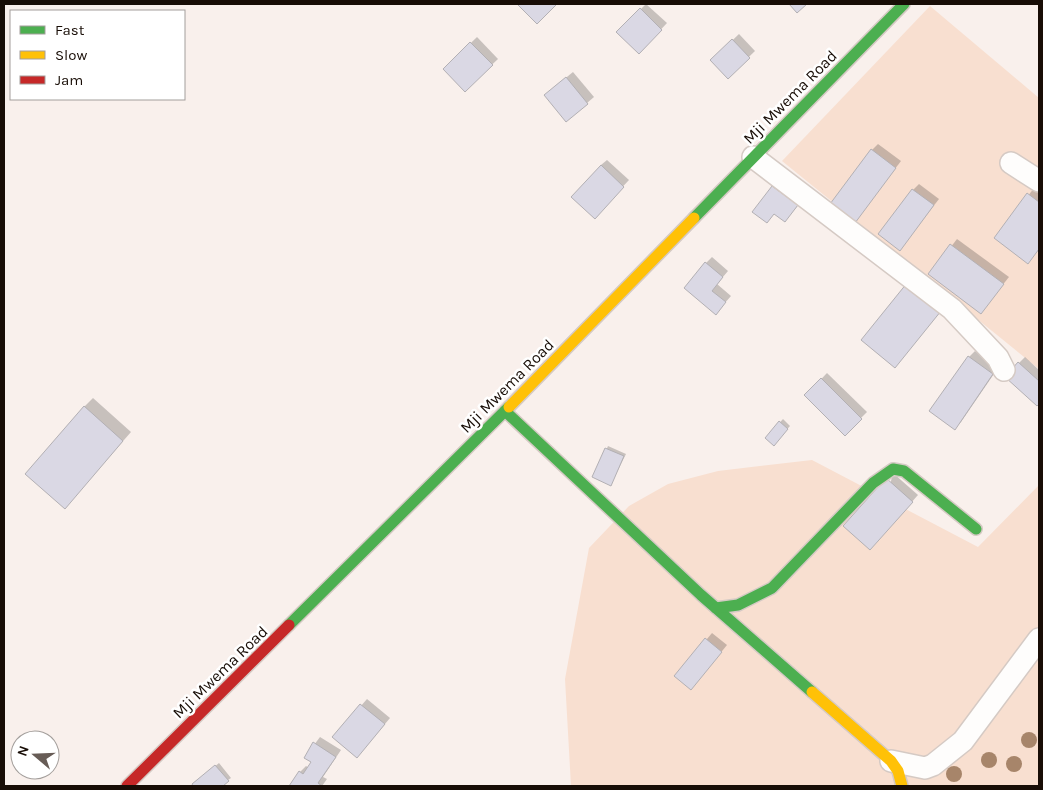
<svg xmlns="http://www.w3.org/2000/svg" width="1043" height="790" font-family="Karla,sans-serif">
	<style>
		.green { fill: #f8dfd0 }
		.shadow { fill: #0003 }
		.building { fill: #dad8e4; stroke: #b3b0b4 }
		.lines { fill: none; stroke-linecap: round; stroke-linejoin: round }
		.street-casing { stroke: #d5cac4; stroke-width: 24 }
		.fast-casing { stroke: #d5cac4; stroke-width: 14 }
		.slow-casing { stroke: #d5cac4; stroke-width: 14 }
		.jam-casing { stroke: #d5cac4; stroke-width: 14 }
		.street { stroke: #fefdfc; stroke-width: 21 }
		.fast { stroke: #4caf50; stroke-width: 11 }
		.slow { stroke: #ffc107; stroke-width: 11 }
		.jam { stroke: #c62828; stroke-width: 11 }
		.tree { fill: #a7856a }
		.labels { text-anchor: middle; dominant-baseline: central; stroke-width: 5; stroke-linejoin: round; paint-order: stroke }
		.street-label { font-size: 16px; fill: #180d06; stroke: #fff }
	</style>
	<rect width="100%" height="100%" fill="#f9f0ec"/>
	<g class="green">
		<polygon points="930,6 1039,98 1039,369 782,161"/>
		<polygon points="812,460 978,547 1039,485 1039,786 571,786 565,679 589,548 629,506 668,484 718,471"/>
	</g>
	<g class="shadow">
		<polygon points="646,4 667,23 639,53 618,32"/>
		<polygon points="739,34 755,51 728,77 712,60"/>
		<polygon points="477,37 498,59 465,90 444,69"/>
		<polygon points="573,72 594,97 566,121 551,90"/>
		<polygon points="878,144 901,161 860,215 872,150"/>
		<polygon points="607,160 629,180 600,211 601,165"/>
		<polygon points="779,181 803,199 790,215 775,213 767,222 754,212"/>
		<polygon points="919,184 939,199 900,249 913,190"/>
		<polygon points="1034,188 1039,191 1039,249 1028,262 996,238"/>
		<polygon points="957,239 1009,277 981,312 930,274"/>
		<polygon points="712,257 728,271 717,284 731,296 716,313 706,263"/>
		<polygon points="949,301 895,366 862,340"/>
		<polygon points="975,351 998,368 961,422 955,428 969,357"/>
		<polygon points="1025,357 1039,370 1039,402 1037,404 1019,363"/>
		<polygon points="827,373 867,412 845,434 806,395"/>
		<polygon points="93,398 131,432 73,498 84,407"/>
		<polygon points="783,419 790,426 774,444 766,438"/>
		<polygon points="608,446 626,454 611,484 594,477"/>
		<polygon points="893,473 918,495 876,542"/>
		<polygon points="712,633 727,645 691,689 676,676"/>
		<polygon points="367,699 390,718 363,750 334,737"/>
		<polygon points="320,737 341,750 323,777 327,779 322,786 293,786 291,785 300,772 306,766 309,768 313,762 305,757"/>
		<polygon points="219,763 231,778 228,780 221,786 195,786 193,784 196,782"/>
	</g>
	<g class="building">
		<polygon points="517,4 557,4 537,24"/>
		<polygon points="789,4 807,4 797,13"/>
		<polygon points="640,8 662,30 639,54 616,32"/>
		<polygon points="732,39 750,58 728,79 710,60"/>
		<polygon points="470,42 493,65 465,92 443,69"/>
		<polygon points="566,77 588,104 566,122 544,95"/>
		<polygon points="871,149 896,168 855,223 830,204"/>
		<polygon points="601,165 624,187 595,219 571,197"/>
		<polygon points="772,186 798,205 785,222 774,214 767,223 752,212"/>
		<polygon points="912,189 934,205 900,251 878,234"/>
		<polygon points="1027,193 1039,202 1039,249 1028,264 994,238"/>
		<polygon points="950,244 1004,284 981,314 928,274"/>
		<polygon points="705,262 723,277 712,291 726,302 716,315 684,288"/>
		<polygon points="907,283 941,311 895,368 861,340"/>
		<polygon points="968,356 993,374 955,430 929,411"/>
		<polygon points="1018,362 1039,381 1039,404 1037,406 1005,377"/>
		<polygon points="821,378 862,419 845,436 804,395"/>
		<polygon points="84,406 123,441 65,509 25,474"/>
		<polygon points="779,421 788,429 774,446 765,438"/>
		<polygon points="605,448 624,456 611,486 592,477"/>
		<polygon points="886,478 913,502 870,550 843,526"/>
		<polygon points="705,638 722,652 691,690 674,676"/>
		<polygon points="360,704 385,724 357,758 332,737"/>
		<polygon points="313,742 336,757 318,783 322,786 289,786 299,771 303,774 311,762 304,758"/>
		<polygon points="215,765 229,781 223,786 193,786 192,784"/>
	</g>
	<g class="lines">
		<g class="street-casing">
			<g id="street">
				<polyline points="753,157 952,309 998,358 1004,370"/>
				<polyline points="1011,163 1039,181"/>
				<polyline points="891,761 925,768 933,765 963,741 1039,639"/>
			</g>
		</g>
		<g class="fast-casing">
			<g id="fast">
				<polyline points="694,218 904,4"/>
				<polyline points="505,411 701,595 812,692"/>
				<polyline points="716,608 738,605 772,588 873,483 893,469 904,471 976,529"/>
				<polyline points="289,625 509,407"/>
			</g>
		</g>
		<g class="slow-casing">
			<g id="slow">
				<polyline points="509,407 694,218"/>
				<polyline points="812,692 891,761 898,771 902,786"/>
			</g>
		</g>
		<g class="jam-casing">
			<polyline id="jam" points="127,786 289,625"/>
		</g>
		<use href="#street" class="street"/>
		<use href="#fast" class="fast"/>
		<use href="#slow" class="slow"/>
		<use href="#jam" class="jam"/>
	</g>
	<g class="tree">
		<circle cx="1029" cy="740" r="8"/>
		<circle cx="989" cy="760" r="8"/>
		<circle cx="1014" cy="764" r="8"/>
		<circle cx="954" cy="774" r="8"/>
	</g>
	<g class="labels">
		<g class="street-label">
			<text transform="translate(790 97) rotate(-45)">Mji Mwema Road</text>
			<text transform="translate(507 386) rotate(-45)">Mji Mwema Road</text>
			<text transform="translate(220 672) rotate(-44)">Mji Mwema Road</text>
		</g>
	</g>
	<rect width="1043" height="790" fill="none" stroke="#180d06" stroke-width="10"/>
	<rect x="10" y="10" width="175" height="90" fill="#ffffff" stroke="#a39e9b"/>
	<rect x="20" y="26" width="25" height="8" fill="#4caf50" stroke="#a39e9b"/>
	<text x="55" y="35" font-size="15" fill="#180d06">Fast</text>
	<rect x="20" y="51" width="25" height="8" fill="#ffc107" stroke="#a39e9b"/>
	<text x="55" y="60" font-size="15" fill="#180d06">Slow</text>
	<rect x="20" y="76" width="25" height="8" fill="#c62828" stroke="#a39e9b"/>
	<text x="55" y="85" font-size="15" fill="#180d06">Jam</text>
	<g transform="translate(35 755) rotate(289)"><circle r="24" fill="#ffffff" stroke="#a39e9b"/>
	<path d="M0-4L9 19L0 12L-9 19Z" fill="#675c56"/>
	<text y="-8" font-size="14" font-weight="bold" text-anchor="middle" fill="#180d06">N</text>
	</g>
</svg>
